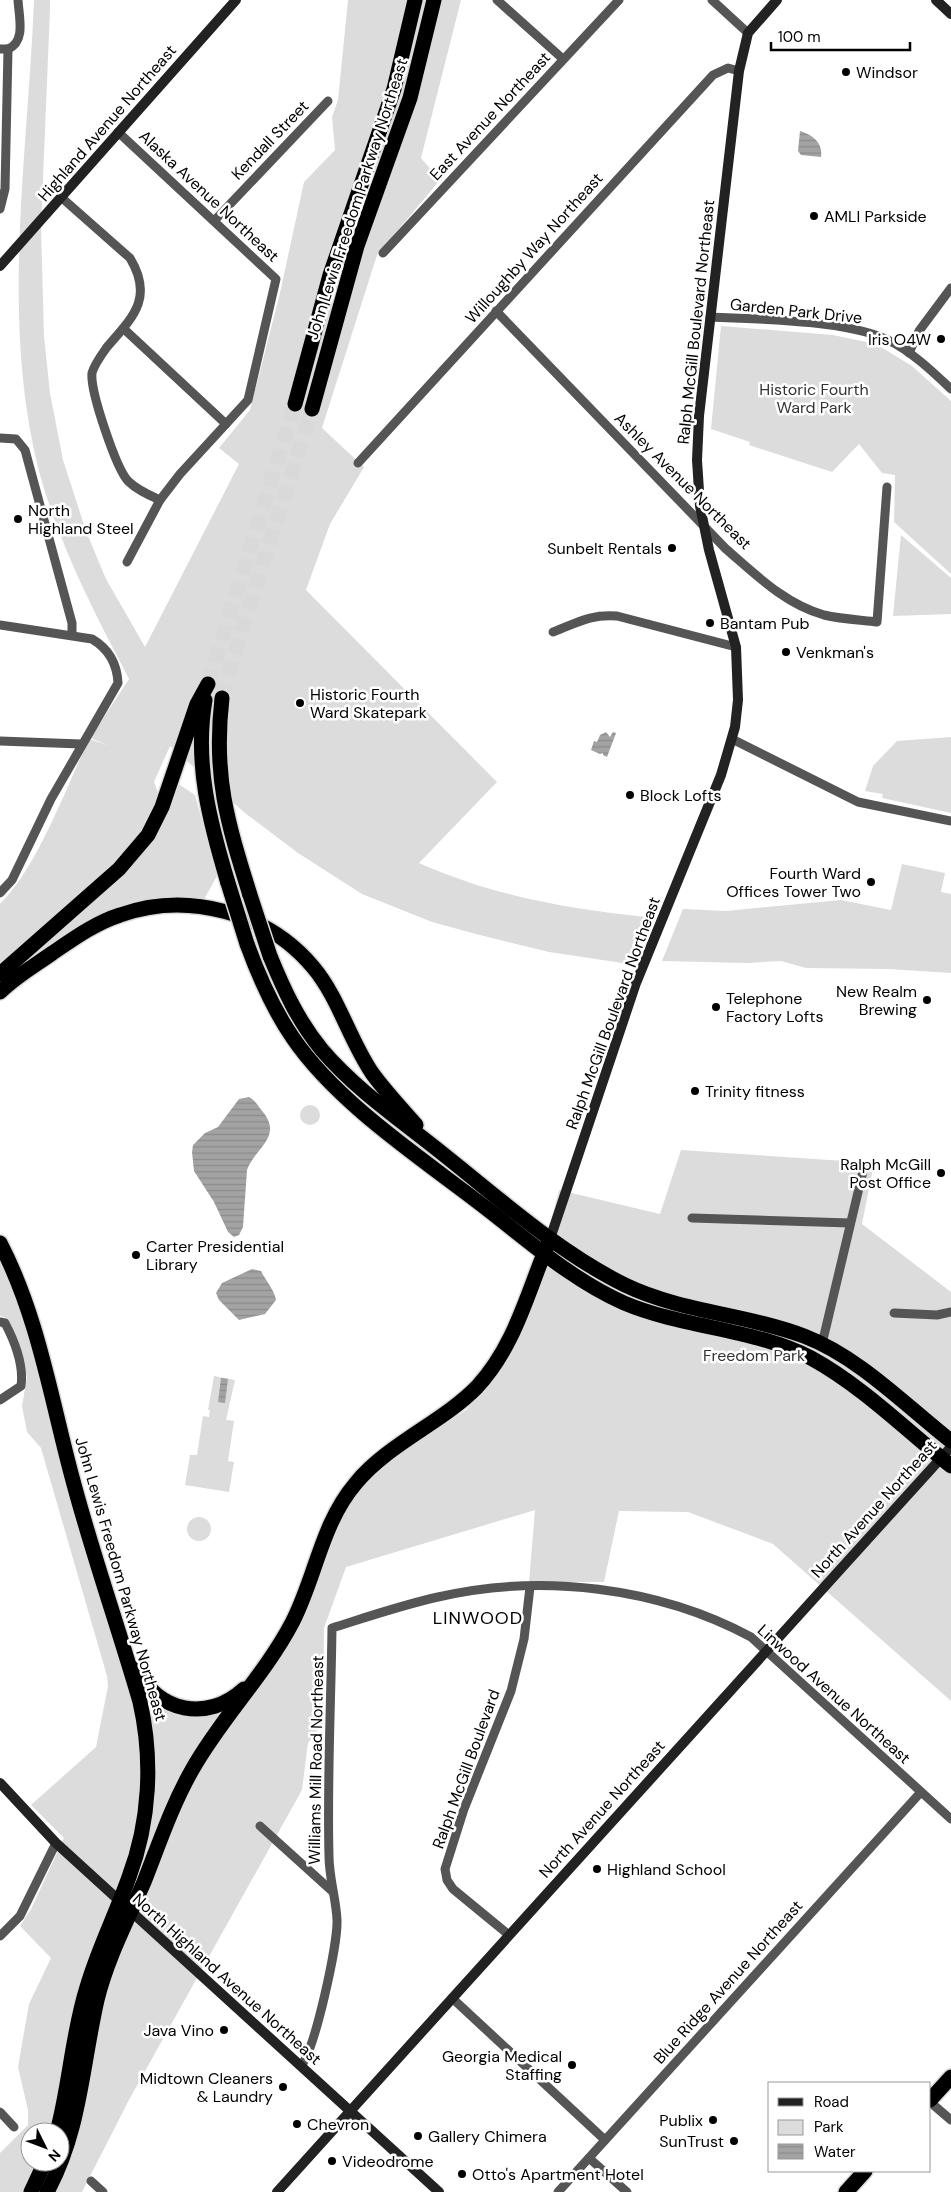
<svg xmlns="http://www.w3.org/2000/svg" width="951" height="2192" font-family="'DM Sans',sans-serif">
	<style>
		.green { fill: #dcdcdc; fill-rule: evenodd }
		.water { fill: url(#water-rules) }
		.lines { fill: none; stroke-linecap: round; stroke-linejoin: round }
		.highway-tunnel { stroke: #d9d9d9; stroke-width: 15; stroke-dasharray: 15 8; stroke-linecap: butt }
		.highway-casing { stroke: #dbdbdb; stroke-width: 18 }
		.street { stroke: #555; stroke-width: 9 }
		.secondary { stroke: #222; stroke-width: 10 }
		.highway { stroke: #000; stroke-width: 15 }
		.highway-bridge-casing { stroke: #dbdbdb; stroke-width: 18; stroke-linecap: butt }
		.highway-bridge { stroke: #000; stroke-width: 15 }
		.poi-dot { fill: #000; stroke: #fff; stroke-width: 2 }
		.labels { text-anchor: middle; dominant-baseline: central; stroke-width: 5; stroke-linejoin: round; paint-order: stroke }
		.poi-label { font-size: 16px; fill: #000; stroke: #fff; text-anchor: start }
		.street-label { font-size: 16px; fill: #000; stroke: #fff }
		.park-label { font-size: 16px; fill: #333; stroke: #fff }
		.neighbourhood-label { font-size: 18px; letter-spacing: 1px; fill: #000; stroke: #fff }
	</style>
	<defs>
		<pattern id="water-rules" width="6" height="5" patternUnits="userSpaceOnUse" patternTransform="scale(1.25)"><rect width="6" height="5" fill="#a3a3a3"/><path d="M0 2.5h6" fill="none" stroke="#8b8b8b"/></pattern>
	</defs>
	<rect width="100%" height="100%" fill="#fff"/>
	<g class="green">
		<path d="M34 0H50V9L41 227 44 336 50 393 63 460 86 531 106 579 145 647 239 464 219 448 250 410 280 293 304 182 335 150 332 117 338 100 348 0H461L421 158 440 180 377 255 322 428 364 467 330 524 306 590 497 782 419 863C490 895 568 909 646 917L629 964 549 952 476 934 432 922 362 894 298 853 245 813 170 746 154 782 160 798 143 831 129 852 0 970V904C37 868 66 788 89 739L108 745 90 738 129 679C94 612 59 545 39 471 0 320 28 154 34 0Z"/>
		<polygon points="721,326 833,335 876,344 912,366 951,401 951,574 894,522 895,475 882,473 859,444 832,472 749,445 750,442 711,429"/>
		<polygon points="901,535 951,578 951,614 893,616"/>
		<polygon points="951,737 951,813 882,798 883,794 865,791 873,766 897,741"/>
		<polygon points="177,783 195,795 217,876 202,903 143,905 0,989 0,979 106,885"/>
		<polygon points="902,864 945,873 941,892 951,894 951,973 889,969 806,968 781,961 747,963 662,961 683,909 726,911 841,900 891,910"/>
		<circle cx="310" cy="1115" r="10"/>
		<path d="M681 1150 874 1163 862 1224 951 1292V1701L773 1544 688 1512 619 1511 604 1582H529L535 1510 346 1567 324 1628 323 1723 308 1743 302 1790 130 2098 82 2192H0V2153L28 2125V2110L18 2067 29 2004 51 1958 20 1926 31 1909 64 1838 31 1805 96 1747 108 1686 107 1676 41 1448 27 1432 22 1406 27 1377 6 1318 0 1316V1254L23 1313 116 1636 163 1705 246 1701 301 1625 322 1571 324 1558 350 1497 386 1463 466 1410 496 1377 523 1331 559 1190 660 1214ZM30 2132H60V2162H30Z"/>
		<polygon points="214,1376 235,1380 226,1420 234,1421 228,1461 234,1462 229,1492 185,1485 190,1455 197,1455 203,1416 209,1417 210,1410 208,1410"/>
		<circle cx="199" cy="1529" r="12"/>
	</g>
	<g class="water">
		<path d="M800 131C813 135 823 143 821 157L801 155 798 151Z"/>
		<polygon points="606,732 610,737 613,732 616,733 607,757 603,755 603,753 600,754 591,750 594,741 597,742 600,735"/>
		<path d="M249 1097C256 1101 258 1106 263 1112 283 1137 255 1148 247 1170L243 1227 239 1235 234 1237 228 1232 214 1202 194 1171 192 1152 193 1145 205 1133 218 1127 239 1099Z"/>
		<path d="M252 1269 261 1271C266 1281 274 1289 276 1300L265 1314 239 1320 219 1300 216 1293 222 1283Z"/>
		<polygon points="221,1378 228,1379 225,1403 218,1402"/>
	</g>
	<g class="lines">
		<g class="highway-tunnel">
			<polyline points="208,684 295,404"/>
			<polyline points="222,698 228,674 312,409"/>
		</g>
		<g class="highway-casing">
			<g id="highway">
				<polyline points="295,404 330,275 394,89 415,0"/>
				<polyline points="312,409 357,246 410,98 434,0"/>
				<path d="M222 698C213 776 227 821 250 895"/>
				<path d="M205 700C194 763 210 823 228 883"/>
				<path d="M247 944C259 977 273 1009 293 1038 338 1104 423 1159 486 1208 530 1242 572 1280 624 1303 683 1328 756 1329 811 1358 862 1386 905 1429 951 1466"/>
				<path d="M270 956C284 990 298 1021 322 1050 356 1090 402 1121 443 1154 501 1200 558 1252 625 1285 681 1312 746 1314 804 1336 859 1357 905 1405 951 1441"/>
				<polyline points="0,974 119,869 148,835 162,807 197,704 208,684"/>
				<path d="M0 992C15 977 34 966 51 954 73 939 95 923 120 915 187 891 267 912 313 967 339 998 349 1039 372 1073 385 1091 401 1108 416 1125"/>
				<path d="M0 1243C38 1316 51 1399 72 1477 92 1553 118 1626 140 1702 153 1759 150 1821 129 1877 116 1914 98 1949 87 1987 72 2034 70 2084 57 2132"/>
				<path d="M136 1669C158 1712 207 1723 244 1689"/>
				<polyline points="930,2100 951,2077"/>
				<polyline points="31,2192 45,2162"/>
				<path d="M47 2192C80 2132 82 2066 97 2000 107 1959 127 1921 144 1882 159 1844 172 1805 192 1770 221 1718 264 1676 292 1623 316 1577 321 1524 356 1483 388 1444 443 1422 477 1387 516 1345 528 1290 550 1239"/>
				<polyline points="846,2192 865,2171"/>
			</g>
		</g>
		<g class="street">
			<polyline points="497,0 563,59"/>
			<polyline points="712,0 748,33"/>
			<polyline points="0,49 8,49 5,189 0,209"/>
			<path d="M8 49C26 42 19 17 18 0"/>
			<polyline points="118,132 276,279 248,400 180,474 160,500 127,562"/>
			<path d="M62 198 130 258C154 298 133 317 107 347 102 354 94 365 92 373 90 391 116 468 128 481 137 490 149 495 160 500"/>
			<polyline points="214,221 328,101"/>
			<polyline points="383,253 619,0"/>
			<path d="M496 311 726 549C756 575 785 604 824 615 841 619 860 620 877 622L887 487"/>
			<path d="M710 317C756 319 847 320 888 340 911 351 932 371 951 389"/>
			<polyline points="124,329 226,424"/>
			<polyline points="909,353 919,331 951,288"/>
			<polyline points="0,438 16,439 25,450 72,623 72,634"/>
			<polyline points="358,463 713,75 728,68 739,71"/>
			<path d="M0 625 92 639C109 649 117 663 118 683L51 799 12 880 0 893"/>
			<path d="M553 632C577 623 589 614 617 616L736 647"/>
			<polyline points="732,739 858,802 951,821"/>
			<polyline points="0,741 81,744"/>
			<polyline points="692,1218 850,1223"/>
			<polyline points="894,1313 937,1315 951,1312"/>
			<path d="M0 1322 5 1323C15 1342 24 1365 21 1386L0 1400"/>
			<polyline points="822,1344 864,1167"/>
			<polyline points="260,1826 333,1892"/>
			<polyline points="509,1935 453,1889 447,1880 445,1869 464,1809 511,1691 524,1639 530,1587"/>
			<polyline points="0,1936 20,1916 56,1843"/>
			<polyline points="452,1998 605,2140"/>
			<path d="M301 2066C315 2049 338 1944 337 1920 336 1898 329 1878 329 1856 327 1780 331 1704 332 1628 367 1617 402 1605 438 1597 541 1573 658 1587 751 1637L951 1819"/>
			<polyline points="930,2102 951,2120"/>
			<polyline points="0,2112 14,2127"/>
			<polyline points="589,2158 627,2192"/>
			<polyline points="91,2181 103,2192"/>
			<polyline points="558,2192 921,1792"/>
		</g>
		<g class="secondary">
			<polyline points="936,0 951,14"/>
			<polyline points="0,266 236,0"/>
			<polyline points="550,1239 636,983 721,775 735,727 738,700 736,647 709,550 700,506 697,460 699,416 739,71 748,33 777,0"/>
			<polyline points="0,1783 56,1843 439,2192"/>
			<polyline points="277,2192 951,1447"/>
		</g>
		<use href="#highway" class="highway"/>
		<g class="highway-bridge-casing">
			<g id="highway-bridge">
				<polyline points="228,883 247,944"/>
				<polyline points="250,895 270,956"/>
			</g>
		</g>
		<use href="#highway-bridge" class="highway-bridge"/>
	</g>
	<g class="poi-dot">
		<circle cx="846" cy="72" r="5"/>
		<circle cx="814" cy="216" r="5"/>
		<circle cx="941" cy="339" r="5"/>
		<circle cx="18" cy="519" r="5"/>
		<circle cx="672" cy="548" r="5"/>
		<circle cx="710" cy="623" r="5"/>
		<circle cx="786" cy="652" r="5"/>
		<circle cx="300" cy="703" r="5"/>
		<circle cx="630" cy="795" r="5"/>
		<circle cx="871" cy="882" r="5"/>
		<circle cx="927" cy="1000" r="5"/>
		<circle cx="716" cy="1007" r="5"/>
		<circle cx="695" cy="1091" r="5"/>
		<circle cx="941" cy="1173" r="5"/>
		<circle cx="136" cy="1255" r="5"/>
		<circle cx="597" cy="1869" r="5"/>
		<circle cx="224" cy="2030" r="5"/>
		<circle cx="572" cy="2065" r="5"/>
		<circle cx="283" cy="2087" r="5"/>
		<circle cx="713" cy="2120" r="5"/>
		<circle cx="297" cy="2124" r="5"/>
		<circle cx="418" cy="2136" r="5"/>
		<circle cx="734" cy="2141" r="5"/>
		<circle cx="332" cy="2161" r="5"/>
		<circle cx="462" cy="2174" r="5"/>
	</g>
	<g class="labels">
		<g class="poi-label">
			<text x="856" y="72">Windsor</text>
			<text x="824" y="216">AMLI Parkside</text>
			<text x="931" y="339" text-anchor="end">Iris O4W</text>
			<text x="28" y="510">North<tspan x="28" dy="18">Highland Steel</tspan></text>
			<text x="662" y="548" text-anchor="end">Sunbelt Rentals</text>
			<text x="720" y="623">Bantam Pub</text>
			<text x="796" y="652">Venkman's</text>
			<text x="310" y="694">Historic Fourth<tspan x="310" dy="18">Ward Skatepark</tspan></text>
			<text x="640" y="795">Block Lofts</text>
			<text x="861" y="873" text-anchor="end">Fourth Ward<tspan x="861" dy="18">Offices Tower Two</tspan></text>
			<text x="917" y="991" text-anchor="end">New Realm<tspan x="917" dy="18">Brewing</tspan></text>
			<text x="726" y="998">Telephone<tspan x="726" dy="18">Factory Lofts</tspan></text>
			<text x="705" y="1091">Trinity fitness</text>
			<text x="931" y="1164" text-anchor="end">Ralph McGill<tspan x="931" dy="18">Post Office</tspan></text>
			<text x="146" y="1246">Carter Presidential<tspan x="146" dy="18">Library</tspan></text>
			<text x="607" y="1869">Highland School</text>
			<text x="214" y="2030" text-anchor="end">Java Vino</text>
			<text x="562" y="2056" text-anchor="end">Georgia Medical<tspan x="562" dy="18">Staffing</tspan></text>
			<text x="273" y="2078" text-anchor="end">Midtown Cleaners<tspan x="273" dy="18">&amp; Laundry</tspan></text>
			<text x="703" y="2120" text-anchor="end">Publix</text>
			<text x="307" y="2124">Chevron</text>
			<text x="428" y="2136">Gallery Chimera</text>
			<text x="724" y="2141" text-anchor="end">SunTrust</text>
			<text x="342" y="2161">Videodrome</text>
			<text x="472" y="2174">Otto's Apartment Hotel</text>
		</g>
		<g class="street-label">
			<text transform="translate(490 116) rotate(-47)">East Avenue Northeast</text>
			<text transform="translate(107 123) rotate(-49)">Highland Avenue Northeast</text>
			<text transform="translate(270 140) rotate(-46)">Kendall Street</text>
			<text transform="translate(209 196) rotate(43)">Alaska Avenue Northeast</text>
			<text transform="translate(357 199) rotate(-72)">John Lewis Freedom Parkway Northeast</text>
			<text transform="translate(534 248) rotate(-48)">Willoughby Way Northeast</text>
			<text transform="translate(796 311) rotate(6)">Garden Park Drive</text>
			<text transform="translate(696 322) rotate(-84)">Ralph McGill Boulevard Northeast</text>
			<text transform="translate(683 481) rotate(45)">Ashley Avenue Northeast</text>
			<text transform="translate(613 1013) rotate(-70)">Ralph McGill Boulevard Northeast</text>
			<text transform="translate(874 1509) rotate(-48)">North Avenue Northeast</text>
			<text transform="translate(121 1579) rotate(74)">John Lewis Freedom Parkway Northeast</text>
			<text transform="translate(834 1694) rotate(42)">Linwood Avenue Northeast</text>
			<text transform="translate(316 1760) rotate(-89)">Williams Mill Road Northeast</text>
			<text transform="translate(466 1769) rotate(-70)">Ralph McGill Boulevard</text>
			<text transform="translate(602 1809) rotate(-48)">North Avenue Northeast</text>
			<text transform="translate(227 1979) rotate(42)">North Highland Avenue Northeast</text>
			<text transform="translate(728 1982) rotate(-48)">Blue Ridge Avenue Northeast</text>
		</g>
		<g class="park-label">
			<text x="814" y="389">Historic Fourth<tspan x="814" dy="18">Ward Park</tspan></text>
			<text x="754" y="1355">Freedom Park</text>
		</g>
		<g class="neighbourhood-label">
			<text x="478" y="1618">LINWOOD</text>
		</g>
	</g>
	<rect x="768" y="2082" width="162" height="90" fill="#ffffff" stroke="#999999"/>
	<rect x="778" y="2098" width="25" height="8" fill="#222222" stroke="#999999"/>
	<text x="814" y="2107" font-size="15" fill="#000000">Road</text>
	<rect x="778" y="2120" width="25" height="15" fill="#dcdcdc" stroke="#999999"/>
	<text x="814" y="2132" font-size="15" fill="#000000">Park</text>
	<rect x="778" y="2144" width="25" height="15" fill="url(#water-rules)" stroke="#999999"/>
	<text x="814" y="2157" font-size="15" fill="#000000">Water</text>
	<g transform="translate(45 2147) rotate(132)"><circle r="24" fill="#ffffff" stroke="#999999"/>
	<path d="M0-4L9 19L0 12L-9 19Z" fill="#000000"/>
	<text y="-8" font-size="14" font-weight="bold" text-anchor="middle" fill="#000000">N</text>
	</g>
	<path d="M771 42v8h139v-8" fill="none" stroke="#000000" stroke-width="2.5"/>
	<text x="778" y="42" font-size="15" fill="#000000" stroke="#ffffff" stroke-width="4" paint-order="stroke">100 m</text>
</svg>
